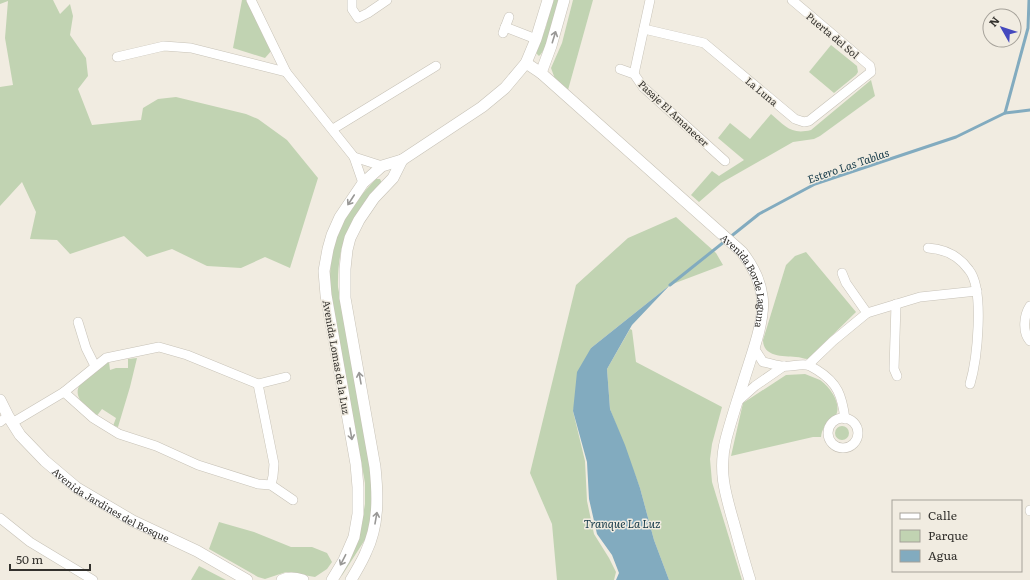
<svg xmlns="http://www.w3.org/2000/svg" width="1030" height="580" font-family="Literata,serif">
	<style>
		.green { fill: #c1d3b2 }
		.water { fill: #82abbf }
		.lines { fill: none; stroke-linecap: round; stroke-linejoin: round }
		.stream { stroke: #82abbf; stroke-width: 3 }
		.minor-casing { stroke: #c7c2b7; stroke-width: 10 }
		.tertiary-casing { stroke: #c7c2b7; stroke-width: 12 }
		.minor { stroke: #fff; stroke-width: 9 }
		.tertiary { stroke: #fff; stroke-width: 11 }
		.oneway { stroke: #999896 }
		.labels { text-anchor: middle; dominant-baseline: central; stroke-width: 3; stroke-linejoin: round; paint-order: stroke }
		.street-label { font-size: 10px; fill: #33312d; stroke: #f1ece1 }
		.water-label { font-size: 11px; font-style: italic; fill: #133847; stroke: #f1ece1 }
	</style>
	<rect width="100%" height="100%" fill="#f1ece1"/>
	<g class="green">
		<polygon points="0,0 53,0 60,14 70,4 73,16 70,35 86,58 88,76 78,89 92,125 141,120 143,108 158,99 176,97 246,114 258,119 287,140 318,178 290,268 265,257 241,268 207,266 172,249 147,257 124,236 70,254 57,240 30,239 36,212 22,182 0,206 0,87 13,85 5,38 8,1 0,4"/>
		<polygon points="242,0 246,0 272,50 265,58 233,48"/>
		<path d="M552 0H559C556 13 549 48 539 56L536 53 546 27Z"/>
		<polygon points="573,0 593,0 568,90 555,79 551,68 562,43"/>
		<polygon points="831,45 857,66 858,72 856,75 834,93 809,72"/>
		<path d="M871 80 875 96 820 136 814 139 793 142 721 183 699 202 691 195 712 171 719 176 744 160 718 138 730 123 750 139 771 114C785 126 791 135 811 130Z"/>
		<path d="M376 179H380L381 181V184C351 218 337 241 338 287L371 462 374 504 368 535 341 577 360 533 365 504V483L330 289C328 244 344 211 376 179Z"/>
		<polygon points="676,217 716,253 723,265 670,285 591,348 573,411 585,461 587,501 594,534 609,558 616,572 614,580 557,580 552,524 530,473 576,285 628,238"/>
		<path d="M806 252 856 312 808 359C804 359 800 357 796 357 783 356 763 357 763 340L786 265 795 256Z"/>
		<polygon points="630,329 632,330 636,362 722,407 712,444 710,459 712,482 742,580 669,580 654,540 640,488 610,409 607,369"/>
		<path d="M137 358 130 387 118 427 113 426 116 418 102 409 96 417C88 410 73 398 79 386 81 383 86 380 88 377 95 371 100 366 109 362L110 370 116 368H128V359Z"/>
		<path d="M805 374C810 376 815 378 820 380 829 386 842 403 836 415 832 424 823 422 821 437H813L731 456 743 403 786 375Z"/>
		<circle cx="842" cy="433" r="7"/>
		<polygon points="219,522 254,532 291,547 312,547 327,553 332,562 327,569 315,577 286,572 265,579 258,577 209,549"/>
		<polygon points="199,566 226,580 191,580"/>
	</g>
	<polygon class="water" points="670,285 632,325 607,369 610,409 625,445 640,488 654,540 669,580 616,580 619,573 612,555 597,534 589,499 587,462 573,411 577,372 591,348"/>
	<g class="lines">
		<g class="stream">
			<polyline points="1005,113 1028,28 1029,0"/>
			<polyline points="670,285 759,214 815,184 956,137 1005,113 1030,110"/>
		</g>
		<g class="minor-casing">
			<g id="minor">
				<polyline points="251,0 286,72 354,157 363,183"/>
				<polyline points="352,0 352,9 358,18 368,13 387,0"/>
				<polyline points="505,27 536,39"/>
				<polyline points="644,29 704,43 795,119 804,122 809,121 871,72 870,66 792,0"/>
				<polyline points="503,33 509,17"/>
				<polyline points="117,57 164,46 191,48 286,72"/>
				<polyline points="620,69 634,74 643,87 725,161"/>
				<polyline points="634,74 650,0"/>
				<polyline points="333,129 436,66"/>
				<polyline points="354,157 382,166"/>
				<path d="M928 248C945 249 959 256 969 270 985 290 977 360 970 384"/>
				<polyline points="842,273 846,283 867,313"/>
				<polyline points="896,304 894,369 897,376"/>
				<path d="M1030 306C1024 315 1022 332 1030 341"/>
				<polyline points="78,322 86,348 95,366"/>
				<path d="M754 348 763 362C770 363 777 366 784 366 791 367 798 364 806 365 810 365 813 368 817 370 838 383 842 396 845 419"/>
				<polyline points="808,365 833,341 867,313 920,297 977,291"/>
				<polyline points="258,384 286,377"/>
				<polyline points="64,392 93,418 119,434 156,446 198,465 258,484 271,485 293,500"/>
				<polyline points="737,402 755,386 784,366"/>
				<circle cx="843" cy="433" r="15"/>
				<polyline points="0,422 8,416"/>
				<polyline points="12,423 64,392 106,358 159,347 187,355 258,384 274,464 273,476 271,485"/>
				<polyline points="1030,510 1030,511"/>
				<polyline points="0,518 30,542 93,580"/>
			</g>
		</g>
		<g class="tertiary-casing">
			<g id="tertiary">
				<path id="s1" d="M526 63 541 73 742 252C752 265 760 279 762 296 766 320 750 359 743 383 737 402 731 420 726 439 718 470 725 493 734 524 739 542 744 561 750 580"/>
				<polyline points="541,73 551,46 564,0"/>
				<path id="s2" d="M0 400 8 416 20 435 45 461 77 488 133 521 197 551 247 580"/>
				<path d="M282 580C288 577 296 578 303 580"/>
				<polyline points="332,580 344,560 354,537 358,514 358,487 356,464 326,295 324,271 328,249 332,235 340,217 363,183 382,166 402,160 482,107 505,88 526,63 536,39 548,0"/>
				<path d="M351 580C356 571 362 562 366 552 379 525 378 496 375 467L345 298V269L347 250 350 238 359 220 374 198 393 178 402 160"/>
			</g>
		</g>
		<use href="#minor" class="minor"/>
		<use href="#tertiary" class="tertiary"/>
	</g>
	<defs><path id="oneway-shaft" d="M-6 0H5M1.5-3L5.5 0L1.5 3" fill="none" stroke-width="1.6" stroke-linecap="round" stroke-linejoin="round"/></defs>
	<g class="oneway">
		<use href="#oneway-shaft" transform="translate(554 37) rotate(-73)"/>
		<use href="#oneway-shaft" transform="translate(351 200) rotate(123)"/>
		<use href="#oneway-shaft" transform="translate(360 378) rotate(-100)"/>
		<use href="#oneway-shaft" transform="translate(351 434) rotate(80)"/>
		<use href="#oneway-shaft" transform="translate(376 518) rotate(-80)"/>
		<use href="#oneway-shaft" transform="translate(343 560) rotate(117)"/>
	</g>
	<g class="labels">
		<g class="street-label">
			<text transform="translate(833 35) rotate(40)">Puerta del Sol</text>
			<text transform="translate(762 91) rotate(40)">La Luna</text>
			<text transform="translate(674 113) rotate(43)">Pasaje El Amanecer</text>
			<text stroke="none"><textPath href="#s1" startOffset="315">Avenida Borde Laguna</textPath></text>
			<text transform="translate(337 357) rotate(80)">Avenida Lomas de la Luz</text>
			<text stroke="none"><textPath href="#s2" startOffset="156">Avenida Jardines del Bosque</textPath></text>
		</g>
		<g class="water-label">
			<text transform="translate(848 165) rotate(-19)">Estero Las Tablas</text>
			<text x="622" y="523">Tranque La Luz</text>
		</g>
	</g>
	<rect x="892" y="500" width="130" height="72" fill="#f1ece1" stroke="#a5a199"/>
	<rect x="900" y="513" width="20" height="6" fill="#ffffff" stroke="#a5a199"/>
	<text x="928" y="520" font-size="12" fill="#33312d">Calle</text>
	<rect x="900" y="530" width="20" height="12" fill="#c1d3b2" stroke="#a5a199"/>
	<text x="928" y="540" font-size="12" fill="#33312d">Parque</text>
	<rect x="900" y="550" width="20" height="12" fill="#82abbf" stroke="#a5a199"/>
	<text x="928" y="560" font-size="12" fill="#33312d">Agua</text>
	<g transform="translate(1002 28) rotate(309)"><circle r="19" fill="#f1ece1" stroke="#a5a199"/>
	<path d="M0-3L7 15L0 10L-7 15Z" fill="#4549be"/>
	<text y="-6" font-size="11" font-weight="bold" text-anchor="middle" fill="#33312d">N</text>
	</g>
	<path d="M10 564v6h80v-6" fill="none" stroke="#33312d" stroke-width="2"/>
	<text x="16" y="564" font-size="12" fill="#33312d" stroke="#f1ece1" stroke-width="3" paint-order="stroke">50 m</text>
</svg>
